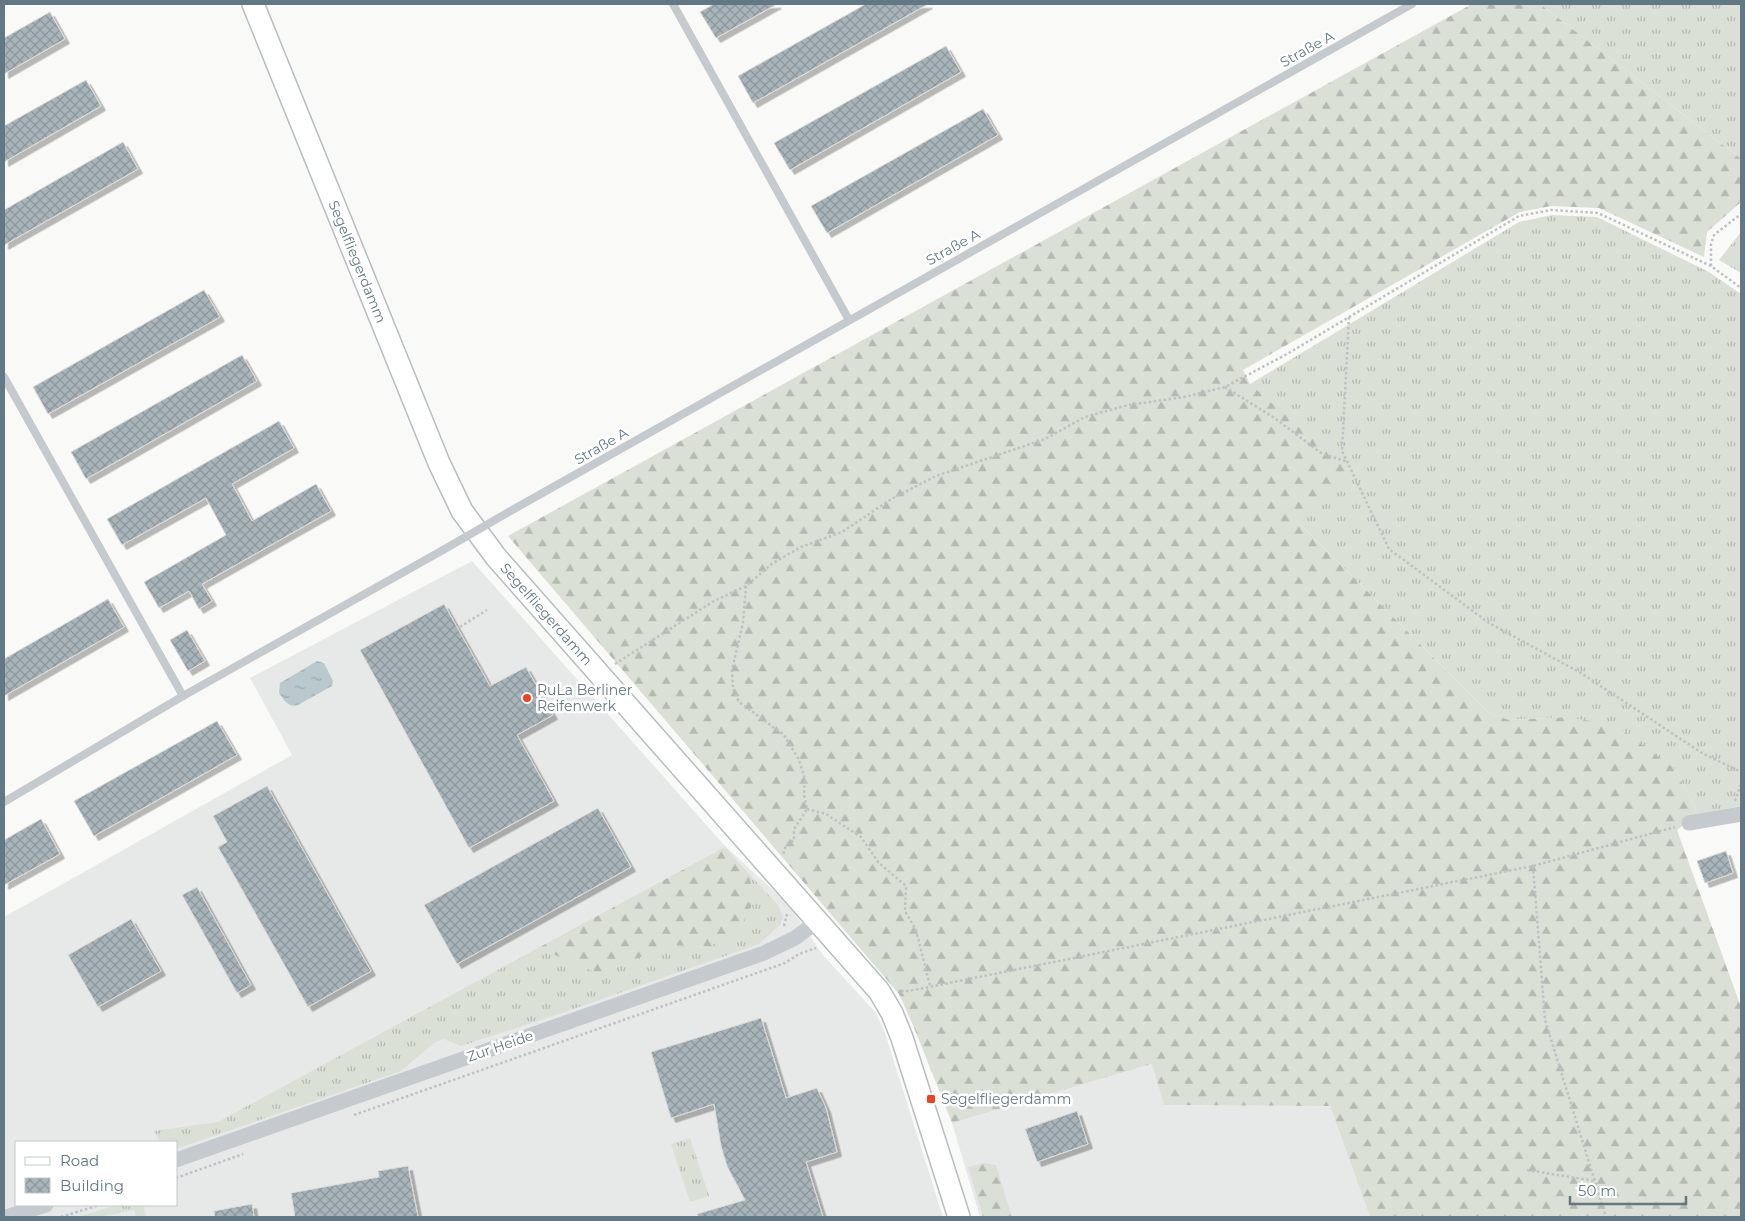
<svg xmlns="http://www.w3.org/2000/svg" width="1745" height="1221" font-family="Montserrat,sans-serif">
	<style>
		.built { fill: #e7e9e8; fill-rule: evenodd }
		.grass { fill: url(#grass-tufts) }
		.forest { fill: url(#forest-firs) }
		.water { fill: url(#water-ripples) }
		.building { fill: url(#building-cross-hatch); stroke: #dbdbd9; filter: url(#shadow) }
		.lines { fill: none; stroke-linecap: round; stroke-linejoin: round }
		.secondary-casing { stroke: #b6bec2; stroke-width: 24 }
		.path { stroke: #bec2c4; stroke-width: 2.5; stroke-dasharray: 2.5 2.5; stroke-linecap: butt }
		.lane { stroke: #c4cacd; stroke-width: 8 }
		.street { stroke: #c4cacd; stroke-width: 15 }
		.secondary { stroke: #fff; stroke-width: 21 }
		.lane-bridge { stroke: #c4cacd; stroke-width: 8 }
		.poi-dot { fill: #f1411f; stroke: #fff; stroke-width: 2 }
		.labels { text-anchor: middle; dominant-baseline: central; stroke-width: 5; stroke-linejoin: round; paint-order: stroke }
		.street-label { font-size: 14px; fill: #627884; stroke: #fff }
		.poi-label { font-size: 14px; fill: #627884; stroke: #fff; text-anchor: start }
	</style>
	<defs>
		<pattern id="grass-tufts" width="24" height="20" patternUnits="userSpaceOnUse" patternTransform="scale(1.25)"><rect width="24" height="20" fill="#dae0d6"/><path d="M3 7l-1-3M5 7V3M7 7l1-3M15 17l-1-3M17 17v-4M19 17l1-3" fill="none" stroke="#b4bab3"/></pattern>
		<pattern id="forest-firs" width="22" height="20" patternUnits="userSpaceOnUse" patternTransform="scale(1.25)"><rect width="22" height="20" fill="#dae0d6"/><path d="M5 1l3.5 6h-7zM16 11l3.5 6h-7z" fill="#b4bab3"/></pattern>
		<pattern id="water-ripples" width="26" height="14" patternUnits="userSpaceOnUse" patternTransform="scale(1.25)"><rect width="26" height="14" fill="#bac9cd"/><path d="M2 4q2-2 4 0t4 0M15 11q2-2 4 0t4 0" fill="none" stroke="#9ba8ac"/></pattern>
		<pattern id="building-cross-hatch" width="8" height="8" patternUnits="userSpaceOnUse" patternTransform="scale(1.25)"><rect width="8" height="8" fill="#a8b4b9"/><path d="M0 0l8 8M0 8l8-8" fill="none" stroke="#8c979c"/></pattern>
		<filter id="shadow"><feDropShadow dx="4.5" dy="4.5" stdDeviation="0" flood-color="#0004"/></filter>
	</defs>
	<rect width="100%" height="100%" fill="#f9f9f7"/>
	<g class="built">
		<path d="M472 561 725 846 789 905 823 955 876 1013 885 1033 943 1217H4V917L292 755 250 678ZM16 1142H176V1205H16Z"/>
		<polygon points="1152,1064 1165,1105 1330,1106 1370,1217 980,1217 952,1123"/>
	</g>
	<g class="grass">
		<polygon points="1540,4 1741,4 1741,159"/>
		<polygon points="1552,215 1597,217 1709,272 1741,294 1741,806 1698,814 1675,769 1568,717 1509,720 1488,712 1296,520 1250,384 1519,222"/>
		<polygon points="1741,232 1741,273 1719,260"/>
		<polygon points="748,873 778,905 783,917 780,925 759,944 559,1014 461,1046 443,1039 434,1043 401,1071 176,1149 176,1142 160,1142 154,1131 218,1122 538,948 598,973 673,945 709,947 752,887"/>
		<polygon points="690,1138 709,1196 690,1202 671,1144"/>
		<polygon points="117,1205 144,1205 146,1217 136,1217 134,1210 100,1217 78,1217"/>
	</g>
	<g class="forest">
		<polygon points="1472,4 1540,4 1741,159 1741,202 1707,232 1704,257 1599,208 1551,206 1520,212 1243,370 1250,384 1347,469 1296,520 1488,712 1509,720 1568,717 1617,726 1675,769 1698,814 1677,830 1741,1007 1741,1217 1370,1217 1330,1106 1164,1105 1152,1064 952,1123 913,1025 899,994 508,536"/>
		<polygon points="725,847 748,873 752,887 751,907 739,930 709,947 673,945 598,973 538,948"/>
		<polygon points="983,1163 996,1165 1012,1217 983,1217 968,1167"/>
	</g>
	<path class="water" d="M317 661 324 663 333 681 332 686 298 705C288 708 284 700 279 693L280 683Z"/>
	<g class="building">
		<polygon points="714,4 777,4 716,38 700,12"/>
		<polygon points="866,4 928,4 753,103 738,76"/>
		<polygon points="50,12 65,39 4,74 4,38"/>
		<polygon points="946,46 961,72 790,170 774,143"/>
		<polygon points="86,80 101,106 4,162 4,126"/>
		<polygon points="983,109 998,135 827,233 811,206"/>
		<polygon points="123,142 138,169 4,245 4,210"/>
		<polygon points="204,290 220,317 48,414 33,387"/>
		<polygon points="242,355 257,381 86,479 71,452"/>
		<polygon points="279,421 294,448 232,484 252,521 316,484 331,511 202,584 212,601 199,609 189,591 159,608 144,582 226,535 206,498 122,545 107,519"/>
		<polygon points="108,599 124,627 4,696 4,659"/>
		<polygon points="444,604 490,686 526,667 553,715 517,735 554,801 469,848 360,650"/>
		<polygon points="187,630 205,661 188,671 170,640"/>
		<polygon points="217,721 237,755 94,836 74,801"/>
		<polygon points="267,786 371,971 308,1007 218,847 227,842 213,816"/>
		<polygon points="598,808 631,867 457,964 424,905"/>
		<polygon points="41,819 60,854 4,885 4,840"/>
		<polygon points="1726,851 1733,873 1705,883 1697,861"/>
		<polygon points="197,887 251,985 237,993 182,895"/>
		<polygon points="131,919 161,971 98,1007 68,955"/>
		<polygon points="761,1018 786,1098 817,1088 826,1108 837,1152 806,1162 823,1217 698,1217 697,1214 745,1200 727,1166 721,1146 714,1104 671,1118 651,1052"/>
		<polygon points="1077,1111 1088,1144 1037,1162 1025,1129"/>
		<polygon points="408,1166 418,1217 295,1217 291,1193 379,1177 378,1171"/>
		<polygon points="252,1204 254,1217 215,1217 214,1211"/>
	</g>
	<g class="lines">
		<g class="secondary-casing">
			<g id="secondary">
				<path id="s1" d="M253 4 439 463 462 511 496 557 879 991 892 1013 902 1038 959 1217"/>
			</g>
		</g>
		<g class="path">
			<polyline points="1711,266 1711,244 1714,235 1741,214"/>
			<polyline points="1349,317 1342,451 1389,549 1489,623 1581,673 1702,753 1741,772"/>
			<polyline points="1225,387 1273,417 1321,453 1348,462"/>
			<polyline points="746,586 743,623 732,670 733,689 739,702 784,735 799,760 805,779 804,795 807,809 794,829 794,840 786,845 783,855"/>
			<polyline points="460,627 487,610"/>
			<polyline points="615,664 714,601 746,586 773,563 801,547 842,532 893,498 936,476 1045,439 1085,417 1128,405 1184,397 1225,387 1287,354 1519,216 1551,210 1598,213 1711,266 1741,288"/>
			<polyline points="552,704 562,697"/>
			<polyline points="1735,801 1741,784"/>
			<polyline points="807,809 826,814 861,837 878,862 906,886 905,911 916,930 930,986"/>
			<polyline points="1533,866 1545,1020 1606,1217"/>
			<polyline points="784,926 787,914"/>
			<polyline points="901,991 909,991 1533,866 1675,827"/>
			<polyline points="354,1115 785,963 799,954 816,948"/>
			<polyline points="1527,1170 1595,1181"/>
			<polyline points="176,1178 243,1154"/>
			<polyline points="61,1217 99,1205"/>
		</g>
		<g class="lane">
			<polyline points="673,4 849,320"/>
			<polyline points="4,377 183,696"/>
			<polyline points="507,513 1412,4"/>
			<polyline points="4,802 183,696 443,550"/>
		</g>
		<g class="street">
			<polyline points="1689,823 1741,814"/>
			<polyline points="176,1160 764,953 795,938 818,921"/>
			<polyline points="6,1217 46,1205"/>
		</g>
		<use href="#secondary" class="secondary"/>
		<polyline class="lane-bridge" points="443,550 507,513"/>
	</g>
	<g class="poi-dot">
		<circle cx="527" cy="698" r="5"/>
		<rect x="926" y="1094" width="10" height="10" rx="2.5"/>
	</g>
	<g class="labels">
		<g class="street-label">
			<text transform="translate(1307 49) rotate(-29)">Straße A</text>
			<text transform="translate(953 247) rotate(-29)">Straße A</text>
			<text stroke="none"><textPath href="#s1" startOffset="278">Segelfliegerdamm</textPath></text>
			<text transform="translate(601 446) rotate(-30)">Straße A</text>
			<text stroke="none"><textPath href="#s1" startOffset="682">Segelfliegerdamm</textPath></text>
			<text transform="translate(500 1046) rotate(-19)">Zur Heide</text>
		</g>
		<g class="poi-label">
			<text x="537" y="690">RuLa Berliner<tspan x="537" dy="16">Reifenwerk</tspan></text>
			<text x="941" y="1099">Segelfliegerdamm</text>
		</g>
	</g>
	<rect width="1745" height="1221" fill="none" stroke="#627884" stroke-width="10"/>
	<rect x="15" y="1141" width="162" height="65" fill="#ffffff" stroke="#c0c9ce"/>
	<rect x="25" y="1157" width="25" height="8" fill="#ffffff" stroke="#c0c9ce"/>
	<text x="60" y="1166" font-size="15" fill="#627884">Road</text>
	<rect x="25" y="1178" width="25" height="15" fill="url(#building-cross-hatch)" stroke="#c0c9ce"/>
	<text x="60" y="1191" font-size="15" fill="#627884">Building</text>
	<path d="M1570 1196v8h116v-8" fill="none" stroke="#627884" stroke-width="2.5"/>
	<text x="1578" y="1196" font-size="15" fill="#627884" stroke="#ffffff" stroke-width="4" paint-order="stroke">50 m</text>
</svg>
